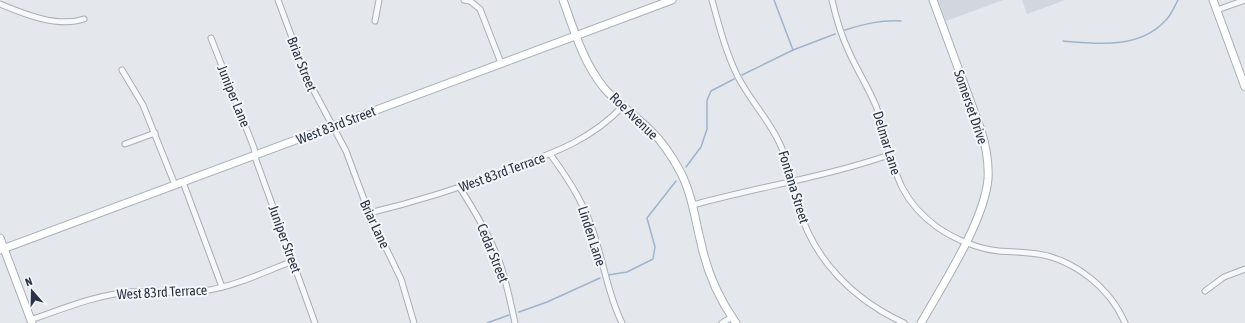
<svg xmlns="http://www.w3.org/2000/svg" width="1245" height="323" font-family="'Asap Condensed',sans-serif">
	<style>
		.built { fill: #d2d6de }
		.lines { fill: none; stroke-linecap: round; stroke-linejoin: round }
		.stream { stroke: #9fb4cc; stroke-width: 1.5 }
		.street-casing { stroke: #a9aeb7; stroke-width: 7 }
		.secondary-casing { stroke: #a9aeb7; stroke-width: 9 }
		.street { stroke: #f7f8fa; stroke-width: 5 }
		.secondary { stroke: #fff; stroke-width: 7 }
		.labels { text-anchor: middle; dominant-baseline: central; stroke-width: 4; stroke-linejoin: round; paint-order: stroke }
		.street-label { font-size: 14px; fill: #2b3445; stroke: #f4f6f9 }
	</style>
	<rect width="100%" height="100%" fill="#e4e7ec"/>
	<g class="built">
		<polygon points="938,0 1003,0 946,21"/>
		<polygon points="1022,0 1065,0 1027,14"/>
	</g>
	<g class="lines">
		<g class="stream">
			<polyline points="774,0 793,50 835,34"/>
			<path d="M845 30C864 24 880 20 901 21"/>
			<path d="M1063 41C1098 44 1139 49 1165 21 1171 16 1174 7 1178 0"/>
			<polyline points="742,75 793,50"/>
			<polyline points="686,167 701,147 707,129 707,100 711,91 734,79"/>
			<polyline points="608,275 627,272 653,259 655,247 647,218 676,181"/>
			<polyline points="519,312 547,302 600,278"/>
			<polyline points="487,323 509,315"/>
		</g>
		<g class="street-casing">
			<g id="street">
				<polyline points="278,0 307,78 346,151 369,213 401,279 414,323"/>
				<polyline points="464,0 470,1 480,9 501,63"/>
				<path d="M712 0C719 26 726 53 738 77 750 100 768 119 779 142 789 162 792 184 798 205 813 260 854 300 904 323"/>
				<path d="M832 0C836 18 841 35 849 52 857 70 868 87 876 106 894 155 890 193 937 227 954 239 978 249 999 251 1012 252 1025 252 1038 254 1075 260 1110 288 1125 323"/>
				<path d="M0 4C24 14 58 28 84 19"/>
				<polyline points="1217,10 1245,0"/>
				<polyline points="375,21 379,0"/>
				<polyline points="211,38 254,148 256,160 315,323"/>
				<polyline points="122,70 143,105 175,185"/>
				<polyline points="125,144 155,133"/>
				<path d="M550 154C570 181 587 208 596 241 605 269 609 297 622 323"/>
				<polyline points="183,182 222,287"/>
				<path d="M460 188C476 213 491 238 501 266 507 285 511 304 515 323"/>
				<path d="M693 205C758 187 825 177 889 155"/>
				<path d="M369 213C415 202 460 188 505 171 550 154 589 142 623 106"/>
				<polyline points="1205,291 1224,277 1245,269"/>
				<path d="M30 320C63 309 95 295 130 292 154 290 179 295 203 291 234 287 264 272 293 261"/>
				<polyline points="722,323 732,317"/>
			</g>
		</g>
		<g class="secondary-casing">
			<g id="secondary">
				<path d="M563 0C574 30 583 62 604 88 618 104 636 116 651 131 663 142 673 158 681 173 692 195 695 219 701 243 707 272 719 299 736 323"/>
				<polyline points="1213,0 1245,87"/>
				<polyline points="0,238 32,323"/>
				<polyline points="0,250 672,0"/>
				<path d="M921 323C943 284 984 222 988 179 989 162 986 146 981 130L933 0"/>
			</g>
		</g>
		<use href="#street" class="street"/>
		<use href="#secondary" class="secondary"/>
	</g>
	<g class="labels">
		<g class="street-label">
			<text transform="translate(302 64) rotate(68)">Briar Street</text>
			<text transform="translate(234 96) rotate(68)">Juniper Lane</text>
			<text transform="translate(971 107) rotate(71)">Somerset Drive</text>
			<text transform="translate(634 116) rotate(44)">Roe Avenue</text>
			<text transform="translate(336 125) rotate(-21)">West 83rd Street</text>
			<text transform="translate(887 143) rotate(73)">Delmar Lane</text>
			<text transform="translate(502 172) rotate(-20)">West 83rd Terrace</text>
			<text transform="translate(794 187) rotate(73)">Fontana Street</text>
			<text transform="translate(375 224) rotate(65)">Briar Lane</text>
			<text transform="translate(592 236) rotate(72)">Linden Lane</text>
			<text transform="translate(285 239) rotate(70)">Juniper Street</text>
			<text transform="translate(493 253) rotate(68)">Cedar Street</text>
			<text transform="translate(162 292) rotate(-3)">West 83rd Terrace</text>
		</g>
	</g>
	<g transform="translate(32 291) rotate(340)" stroke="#f4f6f9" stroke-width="3" paint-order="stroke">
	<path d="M0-3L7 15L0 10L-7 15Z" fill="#2b3445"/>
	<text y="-6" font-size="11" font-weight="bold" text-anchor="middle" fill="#2b3445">N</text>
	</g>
</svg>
